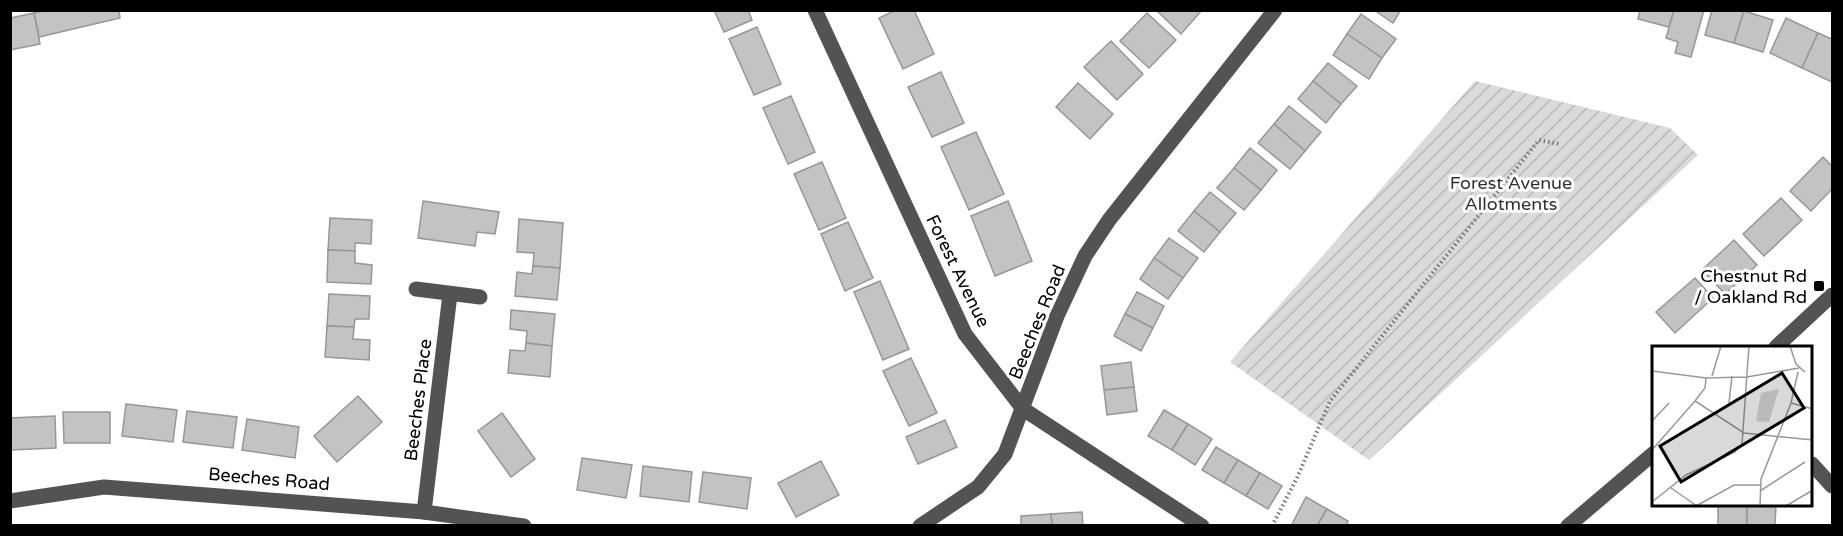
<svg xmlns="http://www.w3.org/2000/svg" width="1843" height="536" font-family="'Varela Round',sans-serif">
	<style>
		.garden { fill: url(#garden-furrows) }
		.building { fill: #c3c3c3; stroke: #979797; stroke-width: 1.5 }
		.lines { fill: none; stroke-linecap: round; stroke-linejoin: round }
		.path { stroke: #757575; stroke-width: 4; stroke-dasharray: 1.5 3; stroke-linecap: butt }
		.minor { stroke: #535353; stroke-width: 15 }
		.poi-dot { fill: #000; stroke: #fff; stroke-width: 2 }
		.labels { text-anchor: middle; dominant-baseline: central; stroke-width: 6; stroke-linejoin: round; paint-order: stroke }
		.park-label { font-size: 18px; fill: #313131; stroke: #fff }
		.street-label { font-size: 18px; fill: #000; stroke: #fff }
		.poi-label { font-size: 18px; fill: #000; stroke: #fff; text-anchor: end }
		.inset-road { fill: none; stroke: #999; stroke-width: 1.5 }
		.view { fill: #000; fill-opacity: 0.15; stroke: #000; stroke-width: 3 }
		.inset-edge { fill: none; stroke: #000; stroke-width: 3 }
	</style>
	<defs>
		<pattern id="garden-furrows" width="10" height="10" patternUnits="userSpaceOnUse" patternTransform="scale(1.5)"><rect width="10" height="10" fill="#dadada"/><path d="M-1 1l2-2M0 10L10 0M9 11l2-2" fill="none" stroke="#b9b9b9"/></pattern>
	</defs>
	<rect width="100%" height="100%" fill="#fff"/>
	<polygon class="garden" points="1475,81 1670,128 1698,155 1369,460 1230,362"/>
	<g class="building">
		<polygon points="47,10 119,10 120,18 39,37 34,13"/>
		<polygon points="714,10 748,10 752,20 724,32"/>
		<polygon points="896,10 914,10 934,54 903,69 879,18"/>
		<polygon points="1156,10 1202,10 1181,34"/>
		<polygon points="1374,10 1401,10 1393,23"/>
		<polygon points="1640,10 1674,10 1669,27 1638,19"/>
		<polygon points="1674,10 1704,10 1691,57 1675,53 1678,42 1666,38"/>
		<polygon points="1712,10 1744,11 1734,43 1705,35"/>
		<polygon points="1744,11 1773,20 1763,52 1734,43"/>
		<polygon points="34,13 40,44 10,50 10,18"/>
		<polygon points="1147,13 1176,40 1149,68 1120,41"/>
		<polygon points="1361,14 1396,39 1382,58 1347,34"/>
		<polygon points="1786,18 1818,33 1802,68 1770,53"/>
		<polygon points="757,27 781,84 754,95 729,39"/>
		<polygon points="1818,33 1832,39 1832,82 1802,68"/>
		<polygon points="1347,34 1382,58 1369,79 1333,55"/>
		<polygon points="1111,41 1143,74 1117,100 1084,67"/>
		<polygon points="1328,63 1357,86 1341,104 1313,81"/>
		<polygon points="941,72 964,123 932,137 908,87"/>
		<polygon points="1313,81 1341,104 1326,123 1298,99"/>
		<polygon points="1078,83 1113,114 1090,139 1056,107"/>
		<polygon points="791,96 815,152 788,164 763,108"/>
		<polygon points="1289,106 1321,132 1305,151 1274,124"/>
		<polygon points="1274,124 1305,151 1290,169 1258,143"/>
		<polygon points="976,132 1004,194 969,210 941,147"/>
		<polygon points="1250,148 1277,170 1261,190 1234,168"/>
		<polygon points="1823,157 1832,166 1832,189 1811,211 1790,191"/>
		<polygon points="822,162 846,218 819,230 794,174"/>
		<polygon points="1234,168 1261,190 1244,210 1217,188"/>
		<polygon points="1210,192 1236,213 1220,232 1194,211"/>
		<polygon points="1781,198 1802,220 1764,256 1743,234"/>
		<polygon points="423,201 499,212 495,234 477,232 475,246 418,238"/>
		<polygon points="1008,201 1032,261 995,276 971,216"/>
		<polygon points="1194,211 1220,232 1204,252 1178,231"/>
		<polygon points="330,218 372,220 371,244 355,243 355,251 328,250"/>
		<polygon points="519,219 563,223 560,268 533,266 534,253 517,252"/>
		<polygon points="848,222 873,278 845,291 821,234"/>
		<polygon points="1169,238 1198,258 1183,278 1154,258"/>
		<polygon points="1734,240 1757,265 1725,294 1702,270"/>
		<polygon points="328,250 355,251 355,263 372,265 371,284 327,282"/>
		<polygon points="1154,258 1183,278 1168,299 1140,279"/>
		<polygon points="533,266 560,268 557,300 515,296 517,272 532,274"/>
		<polygon points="1695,278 1713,298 1675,333 1656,312"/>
		<polygon points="880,281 909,349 883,360 854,292"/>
		<polygon points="1137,292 1164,306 1153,328 1125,314"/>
		<polygon points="329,294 370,296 369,319 355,319 354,327 327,326"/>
		<polygon points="511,310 555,314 552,346 526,343 527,331 510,329"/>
		<polygon points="1125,314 1153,328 1141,351 1114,336"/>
		<polygon points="327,326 354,327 353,339 370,340 369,360 325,357"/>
		<polygon points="526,343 552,346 550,377 508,373 510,350 525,351"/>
		<polygon points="911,358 937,413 909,426 883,371"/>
		<polygon points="1131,362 1134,387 1104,390 1101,366"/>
		<polygon points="1134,387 1137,411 1107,415 1104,390"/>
		<polygon points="358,396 382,422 337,462 314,436"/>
		<polygon points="126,404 177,410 173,442 122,436"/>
		<polygon points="1164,410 1188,424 1172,450 1148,436"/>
		<polygon points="187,411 237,417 233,448 183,442"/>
		<polygon points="63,412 110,412 110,443 64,443"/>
		<polygon points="502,413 535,459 511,477 478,431"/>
		<polygon points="55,416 56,448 10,450 10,418"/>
		<polygon points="247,419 299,427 295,458 242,450"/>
		<polygon points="945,420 957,447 918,464 906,437"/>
		<polygon points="1188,424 1212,439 1195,465 1172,450"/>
		<polygon points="1216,447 1238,460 1224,483 1202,470"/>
		<polygon points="582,458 632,465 626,498 577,490"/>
		<polygon points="1238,460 1260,473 1246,496 1224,483"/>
		<polygon points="821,461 839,495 796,517 778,483"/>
		<polygon points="643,466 692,472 689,502 640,496"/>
		<polygon points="703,472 751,478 747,509 699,502"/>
		<polygon points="1260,473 1282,486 1268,509 1246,496"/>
		<polygon points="1306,497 1327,509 1317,526 1291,526"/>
		<rect x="1718" y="504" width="29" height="22"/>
		<polygon points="1747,504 1776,504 1775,526 1747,526"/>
		<polygon points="1327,509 1348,521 1346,526 1317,526"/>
		<polygon points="1082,512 1083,526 1052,526 1051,514"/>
		<polygon points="1051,514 1052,526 1021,526 1021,516"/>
	</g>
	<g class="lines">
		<polyline class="path" points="1272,526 1297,478 1330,401 1539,140 1559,144"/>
		<g class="minor">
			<polyline points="815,10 965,334 1023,409 1202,526"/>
			<polyline points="416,289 480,297"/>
			<polyline points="1776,347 1832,295"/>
			<polyline points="1812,464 1832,486"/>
			<polyline points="10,501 104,487 424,512 524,526"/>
			<polyline points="424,512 450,294"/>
			<polyline points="920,526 978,487 1005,454 1057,316 1085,256 1109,220 1275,10"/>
			<polyline points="1568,526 1654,453"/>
		</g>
	</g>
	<rect class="poi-dot" x="1813" y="280" width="12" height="12" rx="3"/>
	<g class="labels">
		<g class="park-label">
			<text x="1511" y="183">Forest Avenue<tspan x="1511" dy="21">Allotments</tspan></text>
		</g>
		<g class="street-label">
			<text transform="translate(958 271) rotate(64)">Forest Avenue</text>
			<text transform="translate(1037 322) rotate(-68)">Beeches Road</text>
			<text transform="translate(418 400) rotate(-83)">Beeches Place</text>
			<text transform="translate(269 479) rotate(5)">Beeches Road</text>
		</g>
		<g class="poi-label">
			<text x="1807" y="276">Chestnut Rd<tspan x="1807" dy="21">/ Oakland Rd</tspan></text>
		</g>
	</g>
	<g transform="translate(1652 346)">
		<rect width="160" height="160" fill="#fff"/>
		<path d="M127 43 117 76 104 75 109 47Z" fill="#dadada"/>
		<path class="inset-road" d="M138 0 144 18 153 26M0 25 54 32 95 31 147 22M60 30 69 0M43 55 92 87 161 94M77 57 80 30M139 57 161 63M0 75 17 57M0 104 43 55 53 42 54 32M19 142 45 160M108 145 153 116M0 156 34 129 83 106 90 98 97 0M44 160 82 139H108M108 160 109 133 139 57 146 26M134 160 161 144"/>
		<path class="view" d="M130 27 152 62 29 136 8 100Z"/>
		<rect width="160" height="160" class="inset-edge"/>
	</g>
	<rect width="1843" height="536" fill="none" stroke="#000000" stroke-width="24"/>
</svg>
